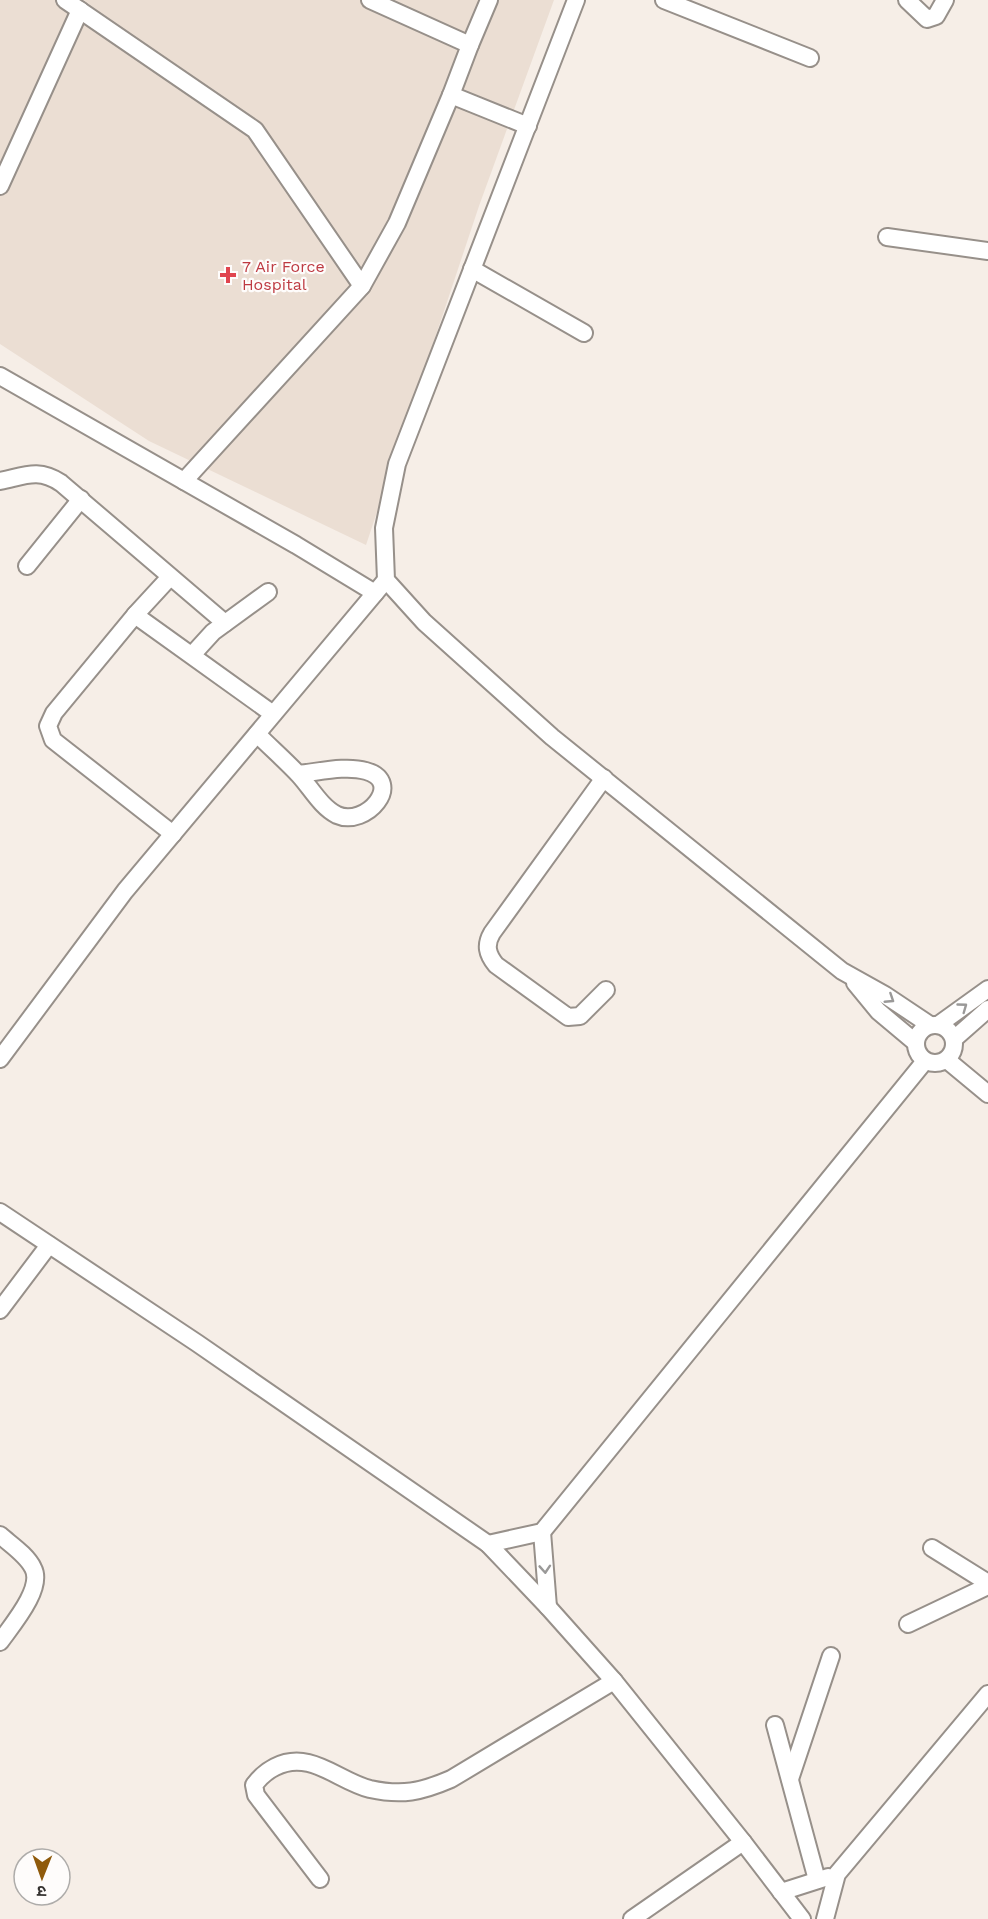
<svg xmlns="http://www.w3.org/2000/svg" width="988" height="1919" font-family="'Work Sans','Noto Sans Devanagari',sans-serif">
	<style>
		.built { fill: #ebded3 }
		.lines { fill: none; stroke-linecap: round; stroke-linejoin: round }
		.minor-casing { stroke: #97908a; stroke-width: 20 }
		.minor { stroke: #fff; stroke-width: 16 }
		.oneway { stroke: #9a9998 }
		.health-dot { fill: #e0444e; stroke: #fefcfb; stroke-width: 2 }
		.labels { text-anchor: middle; dominant-baseline: central; stroke-width: 4.5; stroke-linejoin: round; paint-order: stroke }
		.health-label { font-size: 16px; fill: #be3a42; stroke: #fefcfb; text-anchor: start }
	</style>
	<rect width="100%" height="100%" fill="#f6eee7"/>
	<polygon class="built" points="0,0 554,0 479,206 366,545 149,441 0,344"/>
	<g class="lines">
		<g class="minor-casing">
			<g id="minor">
				<polyline points="65,0 255,130 362,286"/>
				<polyline points="576,0 397,464 384,528 386,580 424,622 552,737 842,971 885,995 930,1025"/>
				<polyline points="664,0 810,58"/>
				<polyline points="907,0 927,19 936,16 945,0"/>
				<polyline points="470,45 489,0"/>
				<polyline points="451,95 528,126"/>
				<polyline points="0,186 80,10"/>
				<polyline points="887,237 988,251"/>
				<polyline points="472,269 584,333"/>
				<polyline points="0,376 296,545 375,593"/>
				<path d="M0 481C25 476 38 468 61 483L225 623"/>
				<polyline points="184,481 362,286 397,223 451,95 470,45 370,0"/>
				<polyline points="27,566 81,499"/>
				<polyline points="170,577 135,615 54,713 48,726 53,740 173,834"/>
				<polyline points="135,615 273,714"/>
				<polyline points="192,655 213,632 268,592"/>
				<path d="M257 734C271 748 286 761 299 775 311 788 321 807 337 815 366 828 405 782 366 771 346 765 319 772 298 774"/>
				<path d="M604 778 492 933C485 945 487 954 496 965L568 1017 580 1016 606 990"/>
				<polyline points="855,983 878,1011 915,1042"/>
				<circle cx="935" cy="1044" r="19"/>
				<polyline points="938,1025 988,989"/>
				<polyline points="954,1039 988,1009"/>
				<polyline points="0,1059 125,891 386,580"/>
				<polyline points="947,1060 988,1094"/>
				<polyline points="0,1212 197,1343 488,1544 548,1607 614,1681 743,1842 802,1919"/>
				<polyline points="0,1310 49,1245"/>
				<polyline points="542,1532 548,1607"/>
				<path d="M0 1535C10 1544 27 1555 33 1568 44 1588 12 1625 0 1642"/>
				<polyline points="488,1544 542,1532 925,1061"/>
				<polyline points="932,1548 988,1583"/>
				<polyline points="908,1624 988,1586"/>
				<polyline points="775,1725 817,1880"/>
				<polyline points="790,1779 831,1656"/>
				<path d="M320 1879 256 1795 254 1785C260 1777 267 1771 275 1767 310 1749 338 1781 370 1789 402 1796 421 1792 451 1779L614 1681"/>
				<polyline points="781,1892 828,1877"/>
				<polyline points="632,1919 743,1842"/>
				<polyline points="825,1919 837,1874 988,1694"/>
			</g>
		</g>
		<use href="#minor" class="minor"/>
	</g>
	<defs><path id="oneway-chevron" d="M-2-3.5L2.5 0L-2 3.5" fill="none" stroke-width="1.6" stroke-linecap="round" stroke-linejoin="round" transform="scale(1.5)"/></defs>
	<g class="oneway">
		<use href="#oneway-chevron" transform="translate(890 999) rotate(33)"/>
		<use href="#oneway-chevron" transform="translate(963 1007) rotate(-36)"/>
		<use href="#oneway-chevron" transform="translate(545 1569) rotate(86)"/>
	</g>
	<path class="health-dot" d="M225 266h6v6h6v6h-6v6h-6v-6h-6v-6h6z"/>
	<g class="labels">
		<g class="health-label">
			<text x="242" y="266">7 Air Force<tspan x="242" dy="18">Hospital</tspan></text>
		</g>
	</g>
	<g transform="translate(42 1877) rotate(181)"><circle r="28" fill="#fefcfb" stroke="#aeacaa" stroke-width="1.5"/>
	<path d="M0-4.5L10 22L0 15L-10 22Z" fill="#8f5a0b"/>
	<text y="-9" font-size="16" font-weight="bold" text-anchor="middle" fill="#363331">उ</text>
	</g>
</svg>
